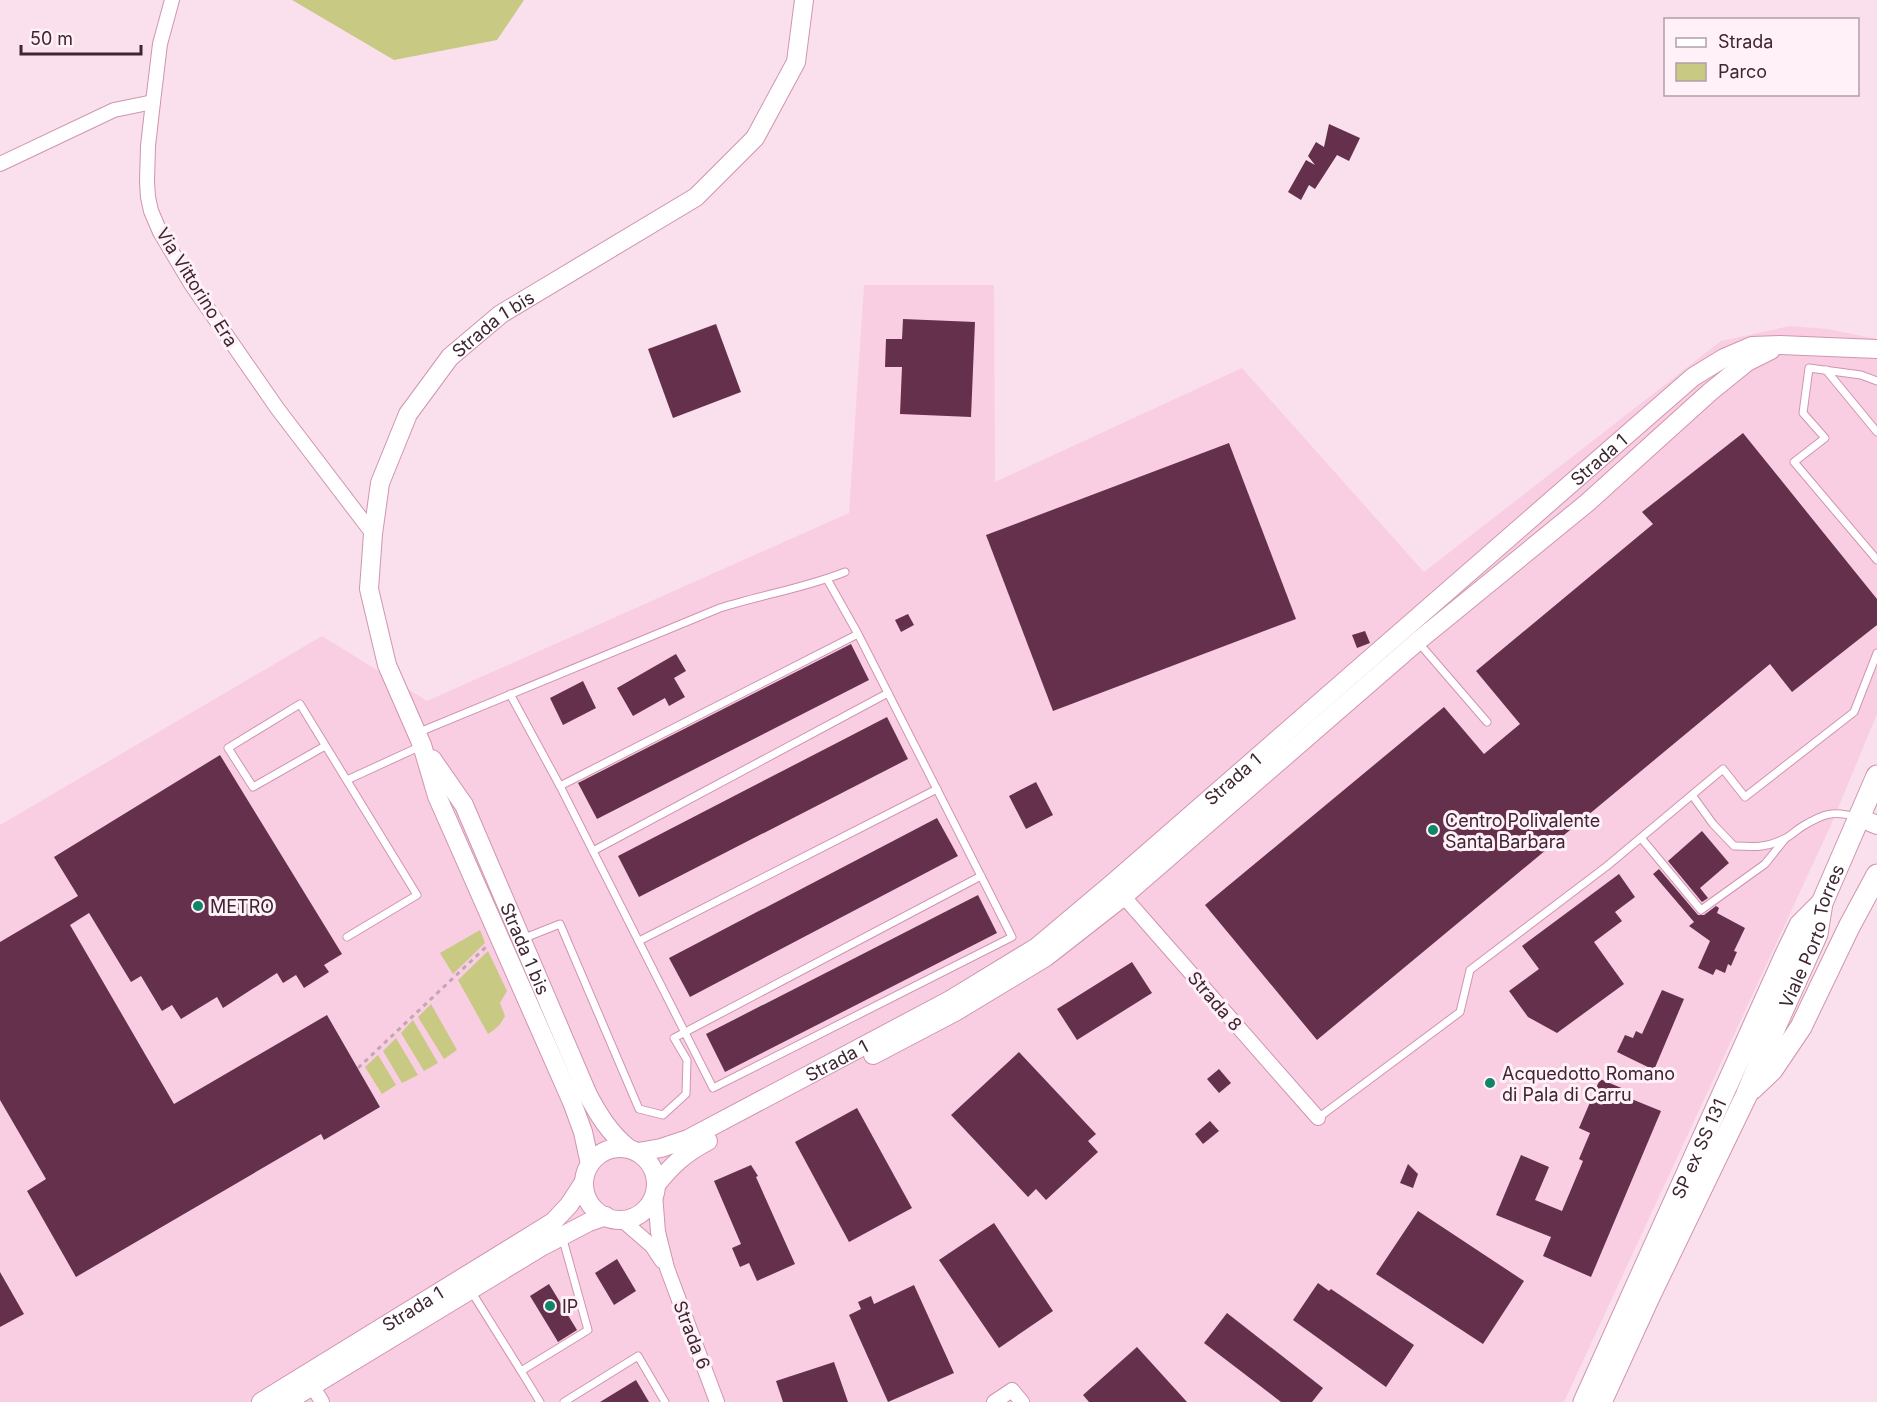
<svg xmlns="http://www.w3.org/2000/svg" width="1877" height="1402" font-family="Inter,sans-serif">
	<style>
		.built { fill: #f9cee2 }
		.green { fill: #c8c983 }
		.building { fill: #64304c }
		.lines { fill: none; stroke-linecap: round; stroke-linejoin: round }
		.lane-casing { stroke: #d094b1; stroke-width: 9 }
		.street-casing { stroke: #d094b1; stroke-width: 16 }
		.secondary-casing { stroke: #d094b1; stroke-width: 20 }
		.primary-casing { stroke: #d094b1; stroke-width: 23 }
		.path { stroke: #c0a7b3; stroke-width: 3; stroke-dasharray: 4.5 4.5; stroke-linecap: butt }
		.lane { stroke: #fff; stroke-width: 7 }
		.street { stroke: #fff; stroke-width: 14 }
		.secondary { stroke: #fff; stroke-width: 18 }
		.primary { stroke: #fff; stroke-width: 21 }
		.poi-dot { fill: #0e8667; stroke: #fff1f7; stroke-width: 2 }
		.labels { text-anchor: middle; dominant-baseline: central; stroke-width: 6; stroke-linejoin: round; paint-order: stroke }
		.street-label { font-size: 18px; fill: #3d2531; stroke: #fff1f7 }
		.poi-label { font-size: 18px; fill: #3d2531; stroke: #fff1f7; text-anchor: start }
	</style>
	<rect width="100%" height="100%" fill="#fae0ec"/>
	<polygon class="built" points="864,285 994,285 995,482 1242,368 1424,572 1721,341 1790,326 1827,329 1877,339 1877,714 1831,825 1564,1402 0,1402 0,825 322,636 427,701 849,513"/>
	<g class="green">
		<polygon points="292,0 524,0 497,40 394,60"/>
		<polygon points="480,930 485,943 453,974 440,953"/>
		<path d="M488 951 507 991 500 1003 505 1016C501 1024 496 1029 488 1034L458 980Z"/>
		<polygon points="431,1004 457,1050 444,1059 418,1017"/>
		<polygon points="413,1020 438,1063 424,1071 401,1033"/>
		<polygon points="396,1038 418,1075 402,1083 383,1051"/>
		<polygon points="378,1055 396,1085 382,1094 365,1067"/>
	</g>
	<g class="building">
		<polygon points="1329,124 1360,138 1349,161 1337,155 1315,189 1309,185 1301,200 1288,192 1306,160 1315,165 1308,156 1316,142 1324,147"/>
		<polygon points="903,319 975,322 971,417 900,414 902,367 885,367 886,339 902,339"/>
		<polygon points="716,324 741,392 673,418 648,349"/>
		<polygon points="1743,433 1877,599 1877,625 1792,692 1770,664 1317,1040 1205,905 1444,707 1484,754 1520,724 1476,671 1653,524 1642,512"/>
		<polygon points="1229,443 1296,619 1053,711 986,535"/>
		<polygon points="908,614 914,625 901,632 895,620"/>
		<polygon points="1365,631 1370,643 1357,648 1352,635"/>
		<polygon points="851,644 869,680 597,819 578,783"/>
		<polygon points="676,654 686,671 674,678 685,697 669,706 665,698 633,716 617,688"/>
		<polygon points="583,681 596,708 563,725 550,698"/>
		<polygon points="887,717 908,759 639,897 618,856"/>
		<polygon points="220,755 342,954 324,965 329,972 304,988 296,975 283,983 277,973 223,1008 217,997 181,1019 172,1005 162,1011 141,976 131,982 89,913 70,925 174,1104 327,1015 380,1107 324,1140 321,1134 76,1277 27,1191 46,1179 0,1100 0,942 78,896 54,857"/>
		<polygon points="1036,782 1053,815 1026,829 1009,796"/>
		<polygon points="937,818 958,856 690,997 669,958"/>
		<polygon points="1702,831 1729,863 1700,888 1708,898 1702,902 1668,861"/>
		<polygon points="1659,869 1698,915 1704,915 1716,906 1719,908 1717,913 1745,928 1734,951 1737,952 1731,966 1728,964 1725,973 1716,969 1713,975 1698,968 1710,941 1689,926 1694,922 1653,874"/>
		<polygon points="1619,874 1635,897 1615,912 1622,921 1594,942 1624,984 1557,1033 1528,1017 1509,991 1539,969 1522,946"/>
		<polygon points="978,895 997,933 725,1072 706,1034"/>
		<polygon points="1132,962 1152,993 1077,1040 1057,1009"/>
		<polygon points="1662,990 1684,999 1654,1070 1617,1052 1625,1035 1633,1038 1636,1031 1642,1034"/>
		<polygon points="1019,1052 1096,1134 1088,1141 1098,1152 1046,1200 1036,1189 1028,1197 951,1115"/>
		<polygon points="1219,1069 1231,1083 1219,1093 1207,1079"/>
		<polygon points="1600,1079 1631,1092 1629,1098 1661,1111 1591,1277 1543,1256 1551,1237 1496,1215 1521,1155 1549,1167 1535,1200 1562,1211 1583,1161 1579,1159 1590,1133 1579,1128"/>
		<polygon points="857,1108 912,1208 849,1242 795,1142"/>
		<polygon points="1210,1121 1219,1131 1203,1144 1195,1134"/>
		<polygon points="1408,1164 1418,1174 1413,1188 1400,1183"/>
		<polygon points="751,1165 758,1176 756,1177 795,1264 757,1281 749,1263 740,1267 732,1248 741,1244 714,1181"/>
		<polygon points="1418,1211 1524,1281 1483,1344 1376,1274"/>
		<polygon points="994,1223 1053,1311 999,1348 939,1260"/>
		<polygon points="617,1259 636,1291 614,1305 595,1273"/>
		<polygon points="0,1272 24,1314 0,1327"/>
		<polygon points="1318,1283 1329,1291 1331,1289 1414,1345 1386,1387 1293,1320"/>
		<polygon points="549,1284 577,1330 558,1342 530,1296"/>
		<polygon points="914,1285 954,1373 888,1402 849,1315 861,1309 858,1302 871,1296 874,1304"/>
		<polygon points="1227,1313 1323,1388 1312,1402 1281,1402 1204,1343"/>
		<polygon points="1137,1347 1187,1402 1089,1402 1083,1395"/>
		<polygon points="834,1362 848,1402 783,1402 776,1381"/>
		<polygon points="636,1380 649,1402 600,1402"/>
	</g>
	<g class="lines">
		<g class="lane-casing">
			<g id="lane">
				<polyline points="1826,370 1877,432"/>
				<polyline points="1877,381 1861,375 1809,368 1803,413 1825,438 1794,462 1877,560"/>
				<polyline points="827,579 858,634 1012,937 713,1088 560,786 858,634"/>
				<polyline points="1418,642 1487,722"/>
				<polyline points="510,694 560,786"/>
				<path d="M417 733 720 608C761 595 805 588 845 572"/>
				<polyline points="325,746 253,787 228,748 300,704 417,895 347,937"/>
				<polyline points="347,780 421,746"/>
				<path d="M1692 795 1713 824 1734 846C1753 847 1766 848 1784 839 1791 836 1796 830 1803 826 1823 814 1833 810 1856 817"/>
				<polyline points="1641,838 1701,910 1765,864 1785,839"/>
				<polyline points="593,851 888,693"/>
				<polyline points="522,939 560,924 639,1109 663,1115 686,1094 687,1060 674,1038 981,876"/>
				<polyline points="639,941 937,789"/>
				<polyline points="1318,1118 1460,1012 1470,970 1607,866 1723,769 1745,797 1854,712 1877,653"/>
				<polyline points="471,1291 521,1371 588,1330 562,1236"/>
				<polyline points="521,1371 540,1402"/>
				<polyline points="564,1402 638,1356 665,1402"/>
			</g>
		</g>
		<g class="street-casing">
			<g id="street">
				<polyline points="172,0 160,44 153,102 148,146 147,182 148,197 151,211 160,232 191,284 277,408 373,534"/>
				<polyline points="0,164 114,110 153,102"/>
				<polyline points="1118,890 1318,1118"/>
				<polyline points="655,1194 658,1232 667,1268 717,1402"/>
				<polyline points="622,1220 652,1246 662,1261"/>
				<polyline points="308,1379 322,1402"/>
				<polyline points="994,1402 1012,1390 1022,1402"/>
			</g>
		</g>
		<g class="secondary-casing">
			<g id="secondary">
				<path id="s1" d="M432 759 464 805 588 1095C599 1116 610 1133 628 1148"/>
				<polyline points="1858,817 1877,825"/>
				<polyline points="873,1055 955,1012 1046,957 1124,896 1418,641 1587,503 1710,392 1747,362 1771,350"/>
				<circle cx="620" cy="1184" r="36"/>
				<path id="s2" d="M638 1152 661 1148 688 1139 950 1000 1037 947 1113 883 1693 377 1724 358 1752 346 1780 345 1877 349"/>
				<path id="s3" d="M590 1164 583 1132 572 1102 437 796 422 745 387 665 369 589 373 534 380 483 408 414 450 357 501 314 696 197 755 138 796 62 804 0"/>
				<path d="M656 1185C672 1165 685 1153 708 1141"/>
				<path id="s4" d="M261 1402 553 1222 569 1205 584 1182"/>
				<polyline points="286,1402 541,1247 589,1222 606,1216"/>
			</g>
		</g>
		<g class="primary-casing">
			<g id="primary">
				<polyline points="1752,1089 1772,1070 1801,1027 1849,927 1877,875"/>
				<path id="s5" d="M1584 1402 1786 954 1800 925 1822 903"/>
				<path id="s6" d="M1601 1402 1650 1295 1746 1096 1766 1047 1817 934 1822 903 1877 776"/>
			</g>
		</g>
		<polyline class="path" points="358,1068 487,946"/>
		<use href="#lane" class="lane"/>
		<use href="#street" class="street"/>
		<use href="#secondary" class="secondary"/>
		<use href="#primary" class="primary"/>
	</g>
	<g class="poi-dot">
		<circle cx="1433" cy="830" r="6"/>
		<circle cx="198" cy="906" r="6"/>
		<circle cx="1490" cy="1083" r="6"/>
		<circle cx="550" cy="1306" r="6"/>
	</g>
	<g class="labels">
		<g class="street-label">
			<text transform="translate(197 287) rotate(58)">Via Vittorino Era</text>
			<text stroke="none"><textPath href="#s3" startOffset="924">Strada 1 bis</textPath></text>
			<text stroke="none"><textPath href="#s2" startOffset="1194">Strada 1</textPath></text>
			<text stroke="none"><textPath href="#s2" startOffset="708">Strada 1</textPath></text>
			<text stroke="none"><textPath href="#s6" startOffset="512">Viale Porto Torres</textPath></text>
			<text stroke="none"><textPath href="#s1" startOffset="212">Strada 1 bis</textPath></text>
			<text transform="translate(1215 1001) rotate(49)">Strada 8</text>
			<text stroke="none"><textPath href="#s2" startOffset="220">Strada 1</textPath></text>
			<text stroke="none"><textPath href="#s5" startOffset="278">SP ex SS 131</textPath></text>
			<text stroke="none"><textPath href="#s4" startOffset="178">Strada 1</textPath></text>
			<text transform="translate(692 1335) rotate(69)">Strada 6</text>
		</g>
		<g class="poi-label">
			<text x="1445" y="820">Centro Polivalente<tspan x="1445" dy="21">Santa Barbara</tspan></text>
			<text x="210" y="906">METRO</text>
			<text x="1502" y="1073">Acquedotto Romano<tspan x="1502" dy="21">di Pala di Carru</tspan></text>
			<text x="562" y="1306">IP</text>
		</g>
	</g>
	<rect x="1664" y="18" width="195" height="78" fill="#fff1f7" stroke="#b19fa8" stroke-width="1.5"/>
	<rect x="1676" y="38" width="30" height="9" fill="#ffffff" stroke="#b19fa8" stroke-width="1.5"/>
	<text x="1718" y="48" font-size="18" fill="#3d2531">Strada</text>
	<rect x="1676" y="63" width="30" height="18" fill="#c8c983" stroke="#b19fa8" stroke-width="1.5"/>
	<text x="1718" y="78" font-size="18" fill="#3d2531">Parco</text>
	<path d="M21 45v9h120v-9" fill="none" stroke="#3d2531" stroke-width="3"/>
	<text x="30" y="45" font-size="18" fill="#3d2531" stroke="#fff1f7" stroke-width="4.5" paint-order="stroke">50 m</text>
</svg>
